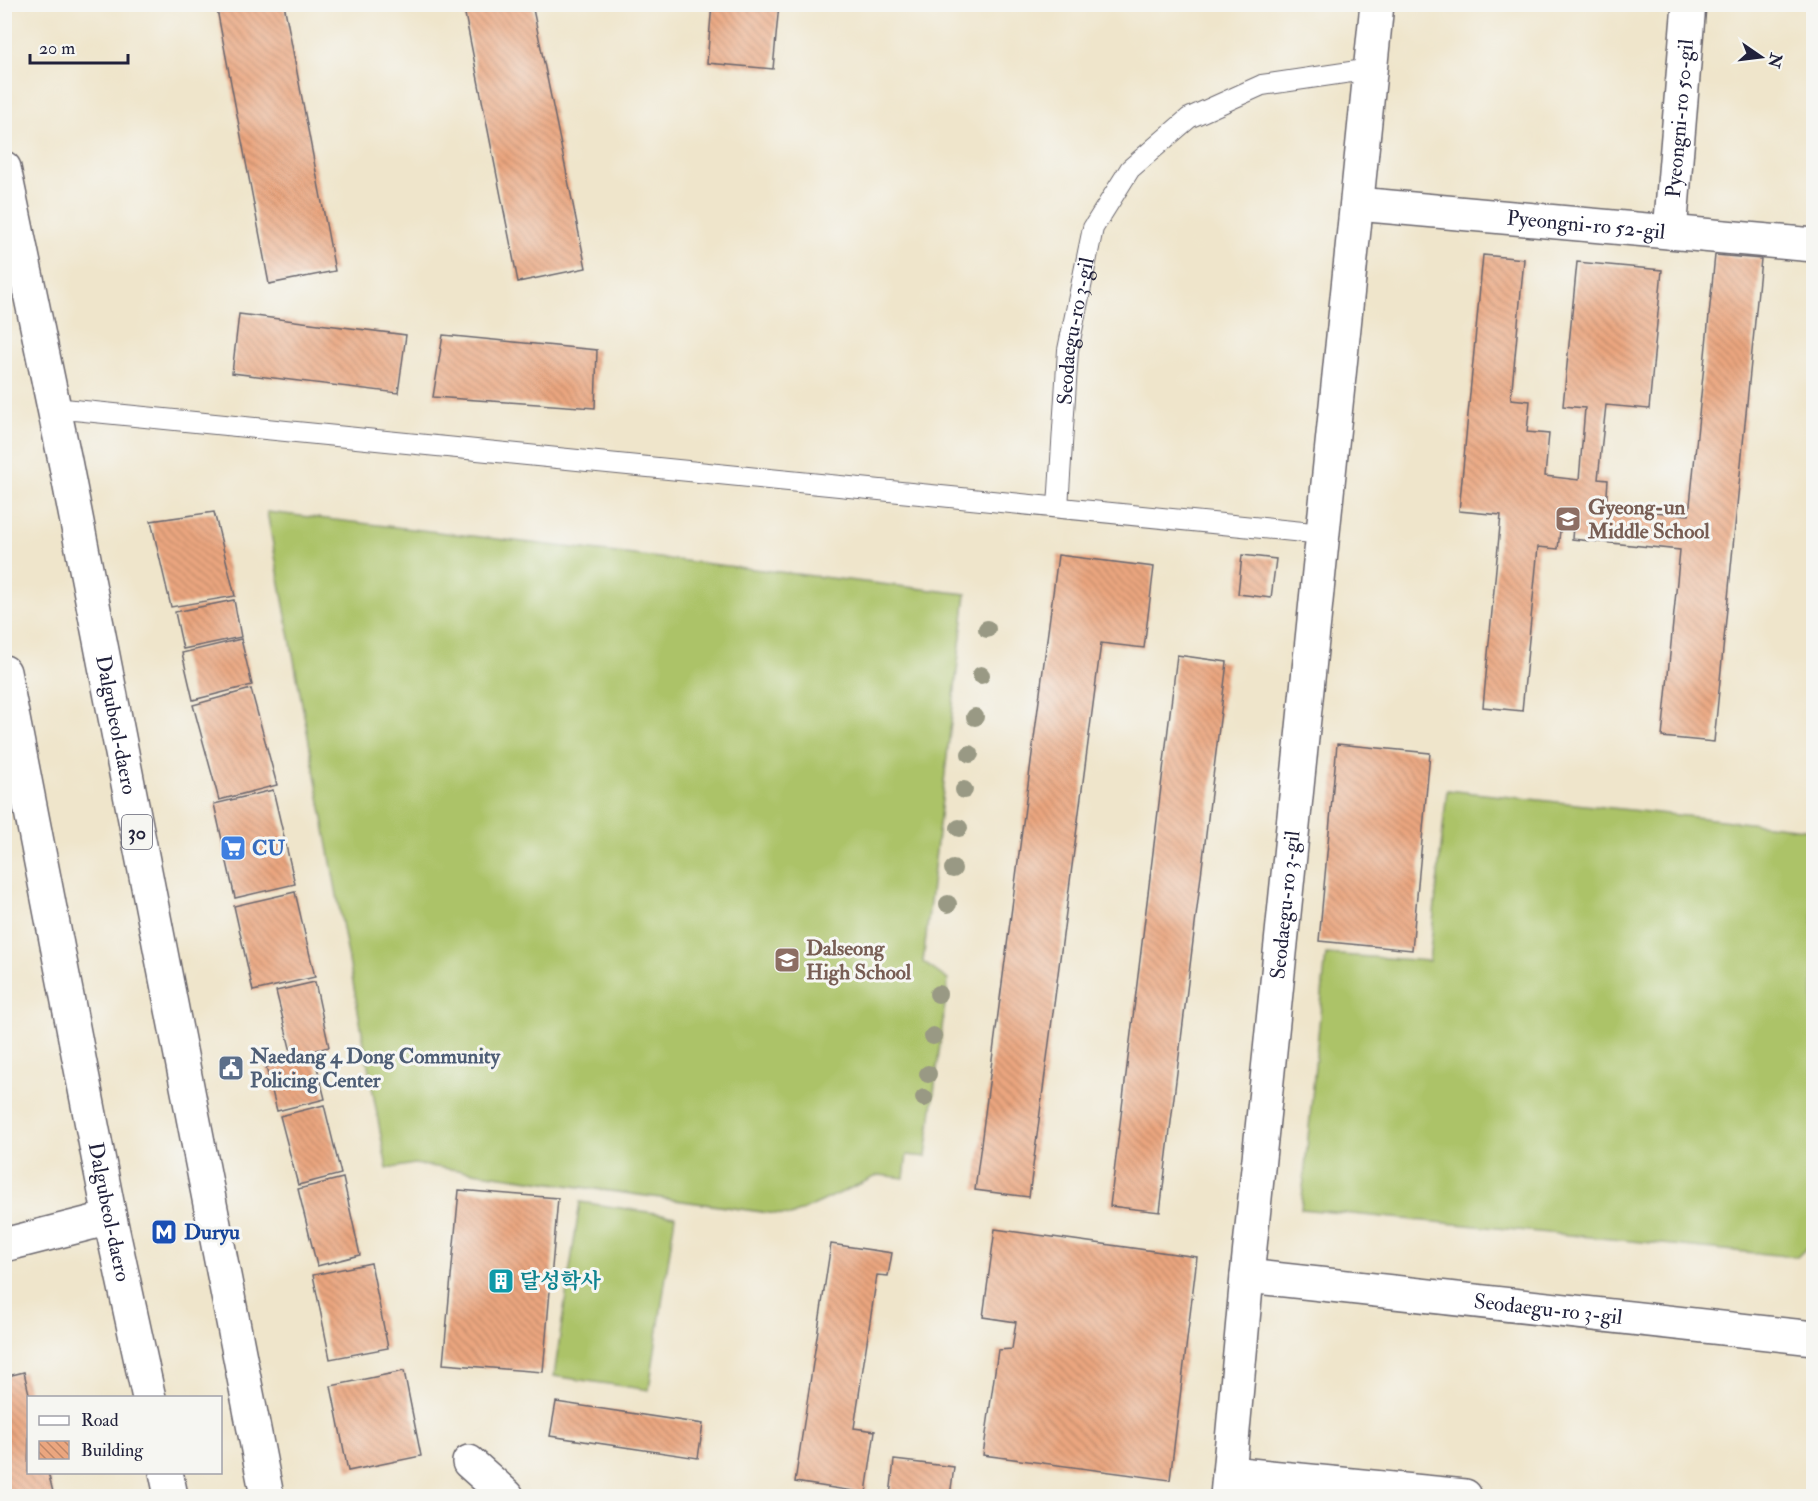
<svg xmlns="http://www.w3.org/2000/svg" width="1818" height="1501" font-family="'IM FELL Double Pica','Noto Serif KR',serif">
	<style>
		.garden { fill: #acc367; stroke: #677251; stroke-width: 1.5 }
		.building { fill: url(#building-back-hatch) }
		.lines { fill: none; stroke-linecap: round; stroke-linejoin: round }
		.service-casing { stroke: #6a666d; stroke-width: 22 }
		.minor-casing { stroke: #6a666d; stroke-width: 36 }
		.tertiary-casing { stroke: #6a666d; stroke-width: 36 }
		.primary-casing { stroke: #6a666d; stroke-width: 36 }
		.service { stroke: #fff; stroke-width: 20 }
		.minor { stroke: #fff; stroke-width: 33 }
		.tertiary { stroke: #fff; stroke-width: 33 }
		.primary { stroke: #fff; stroke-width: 33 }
		.tree { fill: #999984 }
		.labels { text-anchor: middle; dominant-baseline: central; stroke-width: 6; stroke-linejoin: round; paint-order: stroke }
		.shield { fill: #f6f6f2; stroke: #626272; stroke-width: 1.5 }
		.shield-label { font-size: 20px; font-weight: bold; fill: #22223b }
		.street-label { font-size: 21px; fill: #22223b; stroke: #f6f6f2 }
		.education-label { font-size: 21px; font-weight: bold; fill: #785e54; stroke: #f6f6f2; text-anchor: start }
		.shop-label { font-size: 21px; font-weight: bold; fill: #366cbe; stroke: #f6f6f2; text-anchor: start }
		.service-label { font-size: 21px; font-weight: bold; fill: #4e5e75; stroke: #f6f6f2; text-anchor: start }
		.transit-label { font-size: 21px; font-weight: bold; fill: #164399; stroke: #f6f6f2; text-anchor: start }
		.culture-label { font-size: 21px; font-weight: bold; fill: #0d838f; stroke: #f6f6f2; text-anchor: start }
	</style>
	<defs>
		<pattern id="building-back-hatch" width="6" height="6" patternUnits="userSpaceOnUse" patternTransform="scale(1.5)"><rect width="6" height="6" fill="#eba67f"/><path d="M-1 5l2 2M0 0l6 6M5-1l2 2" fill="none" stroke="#be8769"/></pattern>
	</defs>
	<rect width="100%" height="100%" fill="#f6f6f2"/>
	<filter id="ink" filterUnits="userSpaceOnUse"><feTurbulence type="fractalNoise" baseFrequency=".0167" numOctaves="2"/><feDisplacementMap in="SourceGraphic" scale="12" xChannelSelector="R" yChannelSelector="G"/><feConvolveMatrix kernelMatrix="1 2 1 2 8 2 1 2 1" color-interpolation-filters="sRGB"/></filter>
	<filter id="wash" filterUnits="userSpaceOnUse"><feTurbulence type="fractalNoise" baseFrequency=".008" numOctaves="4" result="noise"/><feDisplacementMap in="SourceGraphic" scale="24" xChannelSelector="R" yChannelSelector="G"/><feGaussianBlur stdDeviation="1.35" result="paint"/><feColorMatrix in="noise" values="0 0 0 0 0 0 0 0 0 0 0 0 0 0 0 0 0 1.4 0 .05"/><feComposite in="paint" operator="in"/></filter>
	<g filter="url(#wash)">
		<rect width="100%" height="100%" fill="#efe5cb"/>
		<g class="garden">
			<polygon points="267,512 966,594 923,962 948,980 926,1157 907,1155 904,1178 879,1175 791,1216 414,1164 387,1169"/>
			<polygon points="1447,790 1813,830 1814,1241 1797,1257 1301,1209 1326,954 1429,961"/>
			<polygon points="580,1202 675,1216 649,1390 554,1376"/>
		</g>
		<g id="blocks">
			<g class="building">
				<polygon points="216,4 284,4 335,271 269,284"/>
				<polygon points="463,4 532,4 586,268 518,282"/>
				<polygon points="712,4 779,4 773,69 707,63"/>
				<polygon points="1483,255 1524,259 1511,399 1530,401 1527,432 1549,434 1545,476 1579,480 1585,408 1563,406 1577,262 1662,270 1649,409 1606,405 1598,479 1608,480 1606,508 1689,515 1715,255 1761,259 1714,742 1662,737 1680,550 1572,539 1574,513 1562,512 1558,549 1538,547 1522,711 1483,707 1501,515 1459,511"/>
				<polygon points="239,314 406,335 398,393 232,373"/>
				<polygon points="443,335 597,350 595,408 433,397"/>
				<polygon points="214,512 235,596 171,607 151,521"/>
				<polygon points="1058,555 1154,567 1144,648 1101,643 1029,1197 975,1190"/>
				<polygon points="1242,555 1276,559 1271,598 1238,594"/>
				<polygon points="234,600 241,637 183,649 175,612"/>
				<polygon points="241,639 252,685 193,700 182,653"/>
				<polygon points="1177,655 1227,662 1160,1212 1110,1206"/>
				<polygon points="251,689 277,785 219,800 193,705"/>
				<polygon points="1337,744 1430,753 1412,950 1319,941"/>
				<polygon points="273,790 295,884 235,898 214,804"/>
				<polygon points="295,892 315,977 253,991 234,906"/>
				<polygon points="315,982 329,1047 292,1056 276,991"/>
				<polygon points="314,1055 325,1099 277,1111 266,1067"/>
				<polygon points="324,1105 341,1174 298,1185 280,1116"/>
				<polygon points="343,1178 360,1255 317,1266 298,1189"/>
				<polygon points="459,1190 558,1198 543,1372 443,1364"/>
				<polygon points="995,1229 1197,1257 1170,1480 983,1455 998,1350 1012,1349 1016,1322 983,1317"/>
				<polygon points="831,1244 892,1253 888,1276 877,1275 854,1428 875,1431 866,1493 795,1482"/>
				<polygon points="371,1263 388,1348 330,1359 313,1275"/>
				<polygon points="404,1371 421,1456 348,1471 331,1386"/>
				<polygon points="24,1372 30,1398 28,1472 48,1472 54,1496 4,1496 4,1377"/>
				<polygon points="556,1402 703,1424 698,1458 550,1436"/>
				<polygon points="894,1460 954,1467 950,1496 890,1496"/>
			</g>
		</g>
	</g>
	<g filter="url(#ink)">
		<use href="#blocks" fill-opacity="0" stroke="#6a666d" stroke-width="1.5"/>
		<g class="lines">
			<g class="service-casing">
				<g id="service">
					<polyline points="54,408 1323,534"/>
					<path id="s1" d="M1058 507 1068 350 1093 228 1130 169 1189 118 1262 85 1371 69"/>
				</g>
			</g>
			<g class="minor-casing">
				<g id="minor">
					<path id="s2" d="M1357 204 1814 245"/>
					<path id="s3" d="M1670 232 1689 4"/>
					<polyline points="4,1245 110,1218"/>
					<path id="s4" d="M1247 1276 1814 1338"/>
					<polyline points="469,1462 507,1496"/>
					<polyline points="1229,1473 1465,1496"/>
				</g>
			</g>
			<g class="tertiary-casing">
				<g id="tertiary">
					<path id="s5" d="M1227 1496 1247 1276 1377 4"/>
				</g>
			</g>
			<g class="primary-casing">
				<g id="primary">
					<path id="s6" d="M4 168 65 461 267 1496"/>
					<path id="s7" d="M4 672 110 1218 149 1398"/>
					<polyline points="166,1472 171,1496"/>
				</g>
			</g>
			<use href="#service" class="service"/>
			<use href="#minor" class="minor"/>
			<use href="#tertiary" class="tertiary"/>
			<use href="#primary" class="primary"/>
		</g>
		<g class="tree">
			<circle cx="987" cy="629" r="9"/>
			<circle cx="981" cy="675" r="9"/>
			<circle cx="975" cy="717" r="9"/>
			<circle cx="970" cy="754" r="9"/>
			<circle cx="964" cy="790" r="9"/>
			<circle cx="959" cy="828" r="9"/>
			<circle cx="953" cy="869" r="9"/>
			<circle cx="948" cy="904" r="9"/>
			<circle cx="938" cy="994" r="9"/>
			<circle cx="933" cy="1036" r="9"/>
			<circle cx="928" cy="1074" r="9"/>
			<circle cx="924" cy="1098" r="9"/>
		</g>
	</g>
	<defs>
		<g id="school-square" transform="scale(1.35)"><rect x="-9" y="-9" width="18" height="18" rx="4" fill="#8d6e63" stroke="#f6f6f2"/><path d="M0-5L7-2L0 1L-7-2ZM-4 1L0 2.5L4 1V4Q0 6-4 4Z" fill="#fff"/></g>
		<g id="supermarket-square" transform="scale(1.35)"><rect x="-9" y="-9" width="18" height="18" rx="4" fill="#3f7fe0" stroke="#f6f6f2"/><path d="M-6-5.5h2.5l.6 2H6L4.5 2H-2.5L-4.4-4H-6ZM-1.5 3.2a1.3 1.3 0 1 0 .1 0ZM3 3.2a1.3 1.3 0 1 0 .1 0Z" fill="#fff"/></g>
		<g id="civic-square" transform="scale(1.35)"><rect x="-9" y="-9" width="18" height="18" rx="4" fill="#5c6f8a" stroke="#f6f6f2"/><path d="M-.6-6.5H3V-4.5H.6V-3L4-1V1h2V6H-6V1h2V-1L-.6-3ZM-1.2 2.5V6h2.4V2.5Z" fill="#fff"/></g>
		<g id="metro-square" transform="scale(1.35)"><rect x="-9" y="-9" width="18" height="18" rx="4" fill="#1a4fb4" stroke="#f6f6f2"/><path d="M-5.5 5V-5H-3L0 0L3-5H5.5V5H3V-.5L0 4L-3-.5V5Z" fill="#fff"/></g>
		<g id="building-square" transform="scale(1.35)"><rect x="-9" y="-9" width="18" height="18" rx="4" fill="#0f9aa8" stroke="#f6f6f2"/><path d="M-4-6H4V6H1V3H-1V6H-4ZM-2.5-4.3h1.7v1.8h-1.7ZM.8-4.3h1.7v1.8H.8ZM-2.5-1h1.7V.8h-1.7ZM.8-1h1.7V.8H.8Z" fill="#fff"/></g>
	</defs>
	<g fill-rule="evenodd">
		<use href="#school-square" x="1568" y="519"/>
		<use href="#supermarket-square" x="233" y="848"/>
		<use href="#school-square" x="787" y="960"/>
		<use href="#civic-square" x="231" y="1068"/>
		<use href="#metro-square" x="164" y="1232"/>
		<use href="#building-square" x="501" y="1281"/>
	</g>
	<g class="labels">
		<rect class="shield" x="122" y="815" width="30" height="34" rx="4.5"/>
		<g class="shield-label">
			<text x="137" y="832">30</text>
		</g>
		<g class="street-label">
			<text stroke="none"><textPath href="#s3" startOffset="114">Pyeongni-ro 50-gil</textPath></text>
			<text stroke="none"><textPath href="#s2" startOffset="230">Pyeongni-ro 52-gil</textPath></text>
			<text stroke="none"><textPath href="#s1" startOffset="177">Seodaegu-ro 3-gil</textPath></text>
			<text stroke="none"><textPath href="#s6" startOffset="568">Dalgubeol-daero</textPath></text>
			<text stroke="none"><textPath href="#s5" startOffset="594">Seodaegu-ro 3-gil</textPath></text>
			<text stroke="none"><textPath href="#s7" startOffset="550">Dalgubeol-daero</textPath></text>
			<text stroke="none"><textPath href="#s4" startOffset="303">Seodaegu-ro 3-gil</textPath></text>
		</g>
		<g class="education-label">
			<text x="1588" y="507">Gyeong-un<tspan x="1588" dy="24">Middle School</tspan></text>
			<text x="806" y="948">Dalseong<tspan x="806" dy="24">High School</tspan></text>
		</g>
		<g class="shop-label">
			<text x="252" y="848">CU</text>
		</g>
		<g class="service-label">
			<text x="250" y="1056">Naedang 4 Dong Community<tspan x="250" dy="24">Policing Center</tspan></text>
		</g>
		<g class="transit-label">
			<text x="184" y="1232">Duryu</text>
		</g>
		<g class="culture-label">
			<text x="520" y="1281">달성학사</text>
		</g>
	</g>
	<rect width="1818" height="1501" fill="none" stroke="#f6f6f2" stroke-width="24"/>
	<rect x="27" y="1396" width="195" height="78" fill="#f6f6f2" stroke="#a1a1a9" stroke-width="1.5"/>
	<rect x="39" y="1416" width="30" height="9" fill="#ffffff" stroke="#a1a1a9" stroke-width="1.5"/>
	<text x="81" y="1426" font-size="18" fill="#22223b">Road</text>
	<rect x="39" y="1441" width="30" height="18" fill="url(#building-back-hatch)" stroke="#a1a1a9" stroke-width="1.5"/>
	<text x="81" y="1456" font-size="18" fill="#22223b">Building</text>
	<g transform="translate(1761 57) rotate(104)" stroke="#f6f6f2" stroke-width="4.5" paint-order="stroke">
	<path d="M0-4.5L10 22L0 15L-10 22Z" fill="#22223b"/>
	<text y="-9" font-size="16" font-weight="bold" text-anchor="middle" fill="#22223b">N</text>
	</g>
	<path d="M30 54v9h98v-9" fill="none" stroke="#22223b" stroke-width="3"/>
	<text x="39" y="54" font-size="18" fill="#22223b" stroke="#f6f6f2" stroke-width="4.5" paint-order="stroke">20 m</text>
</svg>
